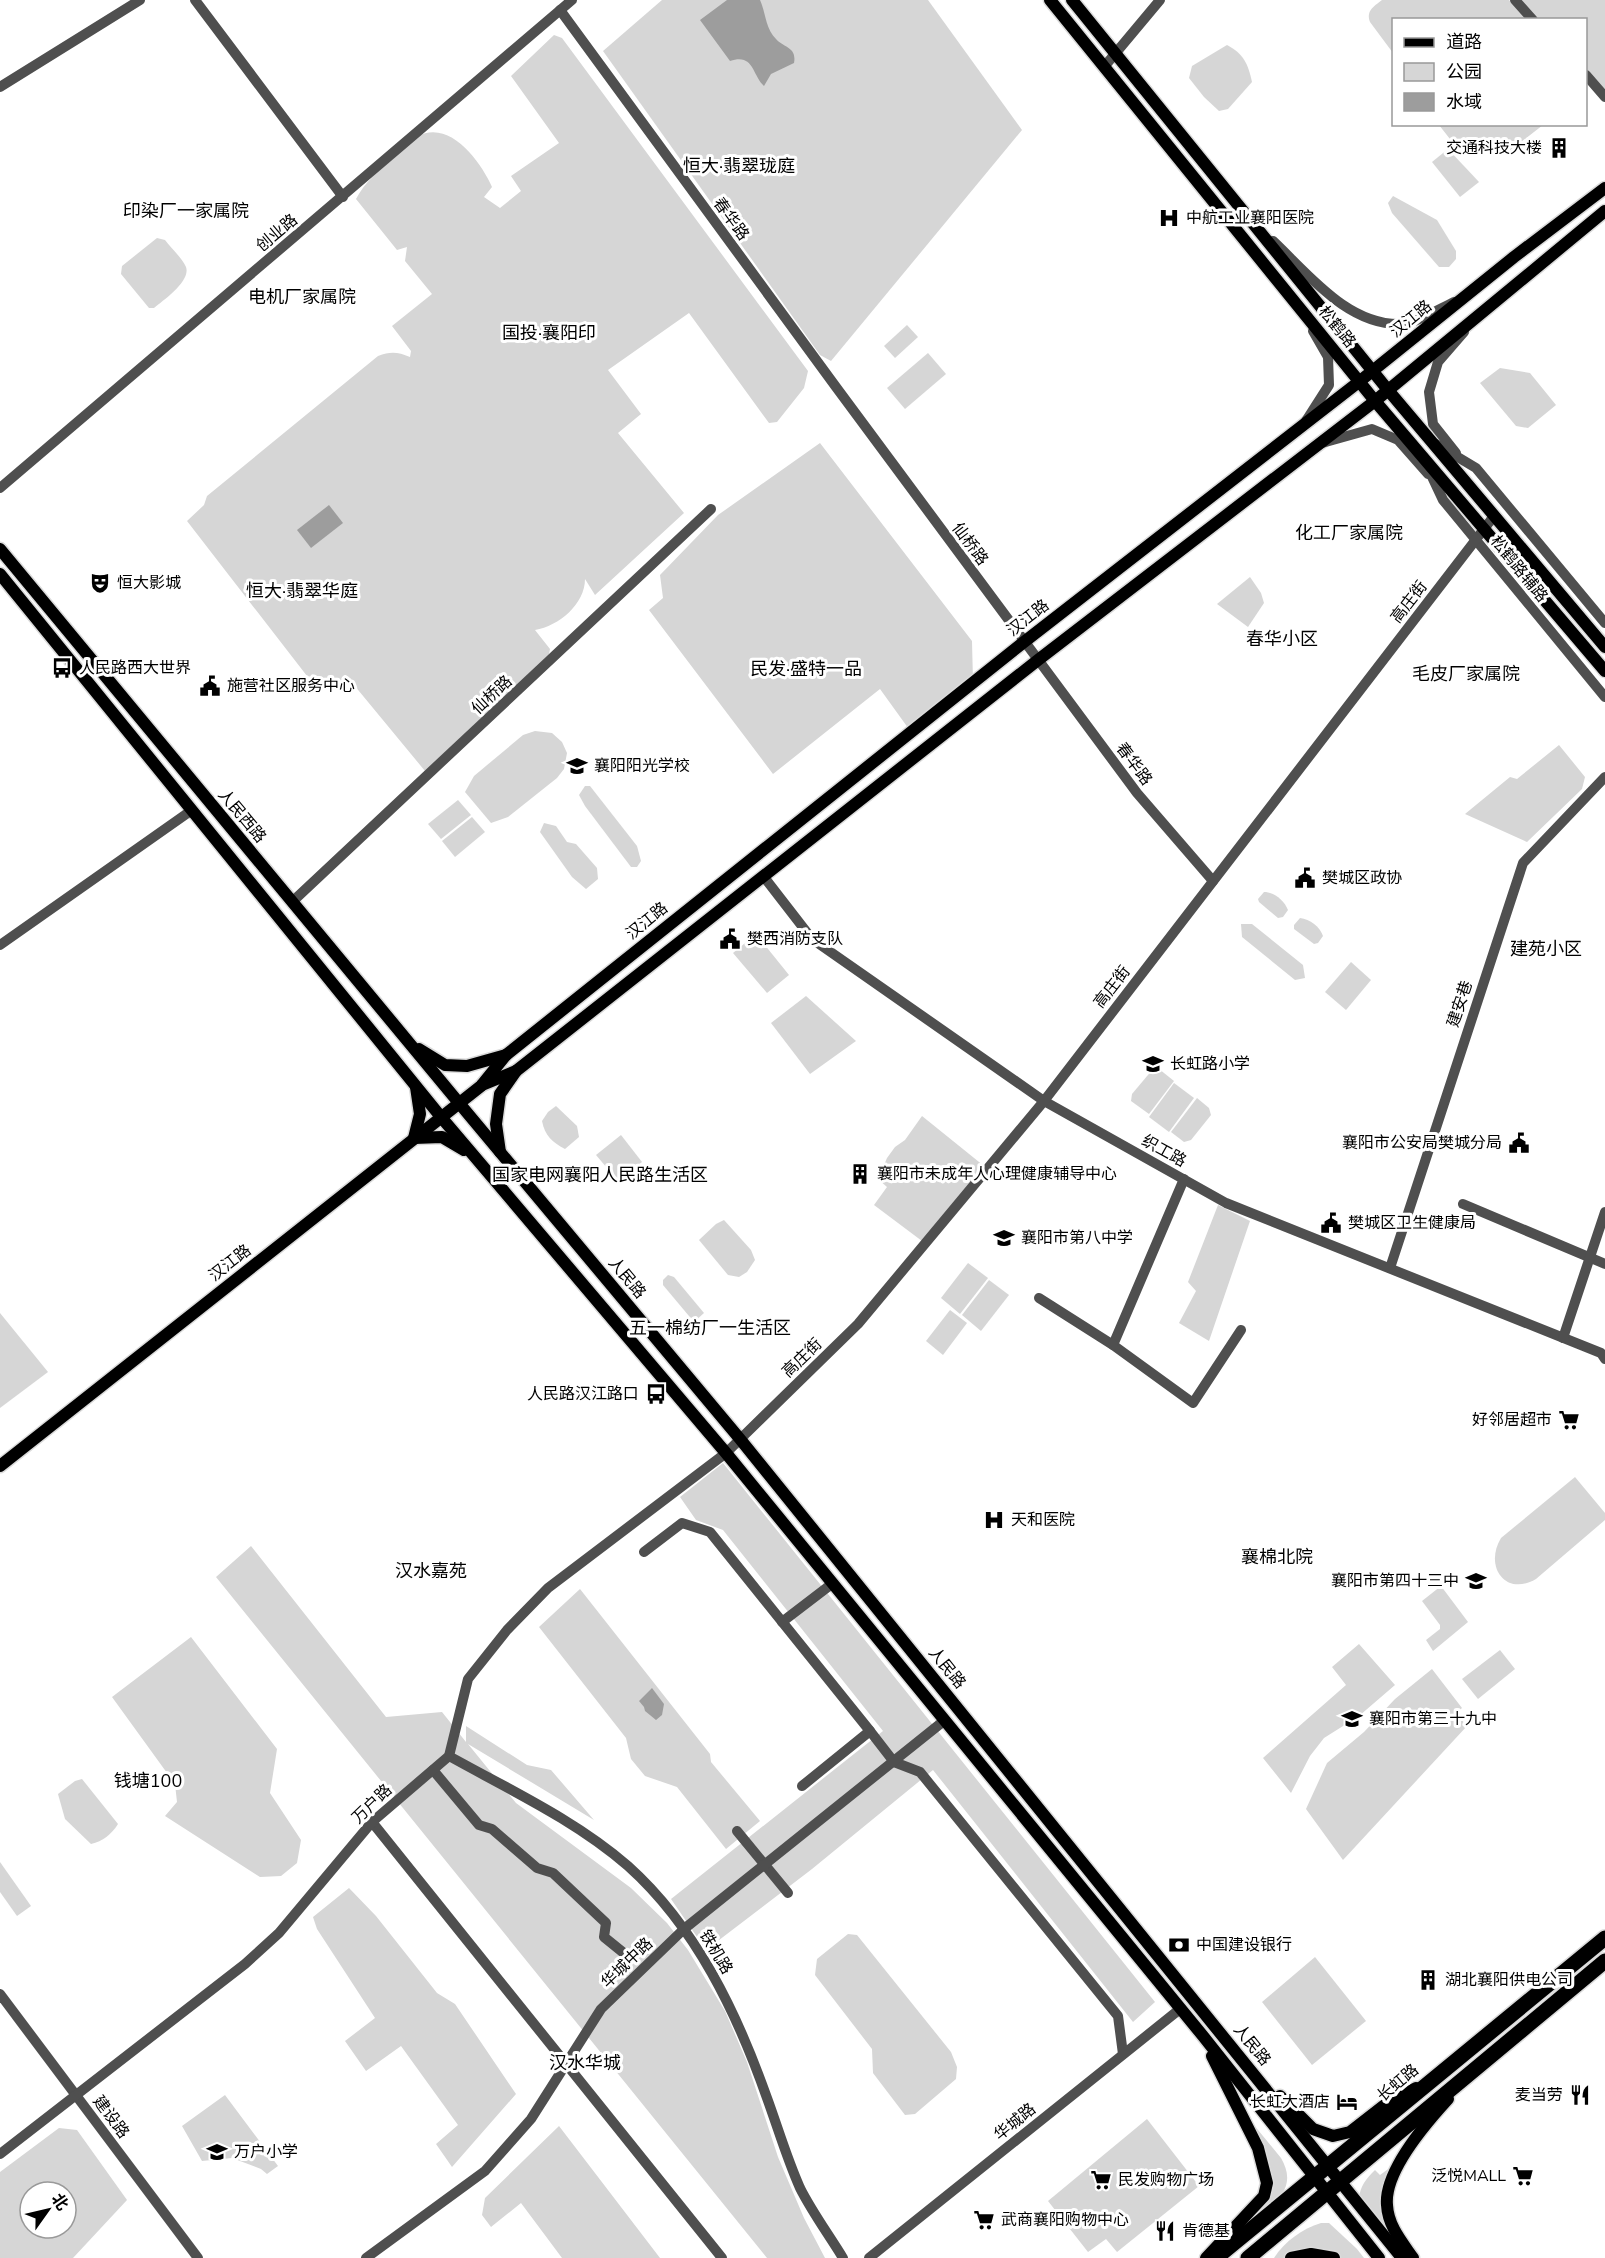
<svg xmlns="http://www.w3.org/2000/svg" width="1605" height="2258" font-family="'Nunito Sans','Noto Sans SC',sans-serif">
	<style>
		.green { fill: #d6d6d6; fill-rule: evenodd }
		.water { fill: #9d9d9d }
		.lines { fill: none; stroke-linecap: round; stroke-linejoin: round }
		.major-casing { stroke: #dbdbdb; stroke-width: 15 }
		.highway-casing { stroke: #dbdbdb; stroke-width: 18 }
		.minor { stroke: #4f4f4f; stroke-width: 10 }
		.major { stroke: #000; stroke-width: 12 }
		.highway { stroke: #000; stroke-width: 15 }
		.labels { text-anchor: middle; dominant-baseline: central; stroke-width: 6; stroke-linejoin: round; paint-order: stroke }
		.poi-label { font-size: 16px; fill: #000; stroke: #fff; text-anchor: start }
		.street-label { font-size: 16px; fill: #000; stroke: #fff }
		.neighbourhood-label { font-size: 18px; fill: #000; stroke: #fff }
	</style>
	<rect width="100%" height="100%" fill="#fff"/>
	<g class="green">
		<polygon points="662,0 928,0 1022,130 831,361 820,355 603,51"/>
		<path d="M1382 0H1509L1526 19 1394 20 1393 53 1370 22C1366 11 1373 7 1382 0Z"/>
		<polygon points="1515,0 1605,0 1605,97 1586,75 1586,20 1533,19"/>
		<path d="M554 35 562 38 808 371 804 388 777 422 769 423 689 313 608 370 641 414 618 433 684 513 595 595 585 579C585 604 559 626 535 630L550 649 549 654 425 771 354 685 307 676 187 521 204 505 207 496 378 356C391 351 398 352 410 357L411 351 392 326 432 294 405 261 407 247 397 250 356 199C365 182 378 171 393 159 400 152 408 142 417 137 449 118 481 162 492 187L484 197 500 208 521 191 511 176 559 143 511 76Z"/>
		<path d="M1227 45C1244 54 1248 64 1252 82L1228 109 1219 111 1204 97 1189 78 1192 66Z"/>
		<polygon points="1439,125 1439,124 1543,125 1508,152 1495,153 1480,143 1466,149 1457,148"/>
		<polygon points="1448,149 1479,182 1460,197 1432,162"/>
		<polygon points="1393,196 1437,220 1456,251 1456,259 1449,267 1439,267 1392,213 1388,203"/>
		<path d="M157 238 165 240C171 248 182 258 186 267 191 281 164 300 154 308H149L121 274 122 266Z"/>
		<polygon points="907,325 918,337 895,358 884,346"/>
		<polygon points="928,353 946,374 905,409 887,388"/>
		<polygon points="1500,368 1530,373 1556,405 1528,428 1516,426 1480,383"/>
		<polygon points="820,443 972,641 973,682 911,732 880,689 773,774 649,610 663,598 660,575 718,515"/>
		<polygon points="1250,577 1261,593 1264,603 1248,627 1217,604"/>
		<polygon points="535,731 552,733 562,742 567,753 564,769 557,778 508,817 491,823 465,792 474,776 523,735"/>
		<polygon points="1559,745 1585,777 1582,789 1527,842 1465,814 1510,777 1517,779"/>
		<polygon points="585,786 590,786 637,846 641,861 637,867 631,867 585,806 579,795"/>
		<polygon points="458,800 471,815 441,839 428,824"/>
		<polygon points="472,817 485,832 455,857 442,841"/>
		<polygon points="544,823 556,826 567,842 576,844 597,868 598,879 586,889 572,877 540,832"/>
		<path d="M1264 892C1274 892 1284 900 1288 910L1283 917 1278 918 1259 902 1258 899Z"/>
		<path d="M1300 918C1310 919 1320 927 1323 936L1318 943 1314 944 1294 929V925Z"/>
		<polygon points="1241,924 1252,924 1303,965 1305,978 1295,980 1242,937"/>
		<polygon points="756,934 789,975 767,993 733,953"/>
		<polygon points="1351,962 1371,980 1346,1010 1325,992"/>
		<polygon points="806,996 856,1041 810,1074 771,1023"/>
		<polygon points="1153,1069 1159,1069 1174,1081 1149,1114 1131,1101 1132,1094"/>
		<polygon points="1174,1083 1194,1098 1169,1132 1149,1117"/>
		<polygon points="1197,1098 1209,1108 1211,1115 1191,1140 1184,1142 1171,1132"/>
		<path d="M556 1106 577 1126 579 1137 565 1149C552 1142 545 1136 542 1121L548 1112Z"/>
		<polygon points="922,1116 984,1166 922,1241 874,1205 887,1187 878,1179 887,1158 895,1147 905,1140"/>
		<polygon points="621,1135 642,1162 618,1181 596,1155"/>
		<polygon points="1218,1205 1250,1221 1209,1341 1179,1323 1196,1291 1188,1282"/>
		<polygon points="724,1220 751,1250 755,1260 747,1272 739,1277 728,1275 699,1240 716,1224"/>
		<polygon points="968,1263 988,1278 960,1314 941,1298"/>
		<polygon points="668,1275 674,1277 704,1313 694,1322 663,1285 663,1280"/>
		<polygon points="989,1280 1009,1295 981,1331 962,1315"/>
		<polygon points="950,1310 967,1323 943,1355 926,1341"/>
		<polygon points="0,1313 48,1372 0,1408"/>
		<polygon points="723,1463 1155,2002 1133,2022 933,1770 812,1869 706,1950 671,1899 883,1731 723,1530 696,1520 680,1497"/>
		<path d="M1575 1477 1605 1513V1520L1536 1579C1505 1597 1484 1566 1501 1538Z"/>
		<polygon points="251,1546 386,1717 442,1712 466,1742 466,1726 527,1765 551,1770 594,1820 468,1744 516,1803 631,1888 667,1923 688,1950 725,2011 747,2062 778,2157 804,2218 825,2258 767,2258 216,1577"/>
		<polygon points="1441,1586 1468,1622 1433,1651 1426,1640 1440,1629 1440,1625 1422,1601"/>
		<polygon points="580,1589 710,1754 711,1762 760,1821 726,1849 677,1787 645,1776 631,1759 626,1738 539,1627"/>
		<polygon points="191,1637 277,1749 270,1793 301,1840 297,1863 281,1876 260,1877 165,1816 177,1802 175,1784 112,1697"/>
		<polygon points="1359,1644 1395,1685 1359,1716 1324,1738 1310,1756 1291,1793 1263,1758 1346,1685 1332,1667"/>
		<polygon points="1500,1650 1515,1669 1478,1699 1462,1679"/>
		<polygon points="1432,1669 1462,1708 1456,1713 1467,1726 1343,1860 1306,1809 1327,1763 1364,1732 1395,1699"/>
		<path d="M82 1779 118 1824C111 1835 103 1841 91 1844L65 1819 58 1794 75 1781Z"/>
		<polygon points="0,1862 31,1906 17,1916 0,1892"/>
		<polygon points="349,1888 376,1916 437,1993 455,2004 516,2094 452,2167 436,2144 458,2125 401,2046 366,2071 345,2041 375,2018 317,1929 313,1917"/>
		<polygon points="848,1934 857,1935 951,2052 957,2067 956,2079 915,2114 905,2115 873,2073 872,2049 815,1975 817,1959"/>
		<polygon points="1315,1957 1366,2021 1312,2065 1262,2002"/>
		<polygon points="225,2095 278,2166 267,2174 261,2169 232,2158 202,2161 182,2126"/>
		<path d="M1235 2102 1281 2158C1288 2170 1290 2182 1282 2194L1210 2258 1267 2183Z"/>
		<polygon points="1147,2119 1199,2186 1117,2252 1106,2239 1088,2252 1048,2201"/>
		<polygon points="559,2126 660,2258 562,2258 521,2203 491,2227 482,2215 485,2198"/>
		<path d="M59 2128 77 2130 127 2200 73 2258H0V2172ZM30 2192H66V2228H30Z"/>
		<path d="M1402 2159 1387 2198 1394 2230 1387 2234 1359 2199C1360 2186 1366 2179 1375 2170L1380 2175Z"/>
		<path d="M1321 2223H1329L1357 2249 1364 2258H1274C1285 2241 1302 2229 1321 2223Z"/>
	</g>
	<g class="water">
		<path d="M727 0H760C766 13 765 28 776 39 784 48 797 47 794 63L771 74 764 86C752 75 754 53 730 61L700 20Z"/>
		<polygon points="329,505 343,523 311,548 297,530"/>
		<polygon points="652,1688 664,1704 662,1715 656,1720 645,1711 644,1707 639,1701"/>
	</g>
	<g class="lines">
		<g class="major-casing">
			<g id="major">
				<polyline points="1050,0 1375,401 1605,671"/>
				<polyline points="1072,0 1388,390 1605,647"/>
				<polyline points="0,549 459,1103 740,1439 1402,2258"/>
				<polyline points="0,574 441,1117 726,1453 1203,2036 1379,2258"/>
				<polyline points="419,1049 445,1065 467,1066 506,1055"/>
				<polyline points="482,1085 516,1071 1038,660 1375,401 1605,211"/>
				<polyline points="416,1087 420,1114 414,1138 442,1137 464,1150"/>
				<polyline points="500,1152 496,1124 500,1094 516,1071"/>
				<polyline points="0,1466 481,1086 506,1055 1024,642 1360,381 1514,257 1605,188"/>
				<polyline points="1280,2096 1313,2129 1333,2136 1350,2132 1386,2104 1416,2088"/>
				<polyline points="1206,2258 1264,2196 1267,2183 1258,2148 1212,2056"/>
				<polyline points="1291,2258 1311,2254 1334,2258"/>
				<path d="M1413 2258C1402 2242 1388 2226 1387 2205 1384 2172 1426 2123 1448 2099"/>
			</g>
		</g>
		<g class="highway-casing">
			<g id="highway">
				<polyline points="1216,2258 1605,1938"/>
				<polyline points="1248,2258 1605,1961"/>
			</g>
		</g>
		<g class="minor">
			<polyline points="195,0 343,197"/>
			<polyline points="1515,0 1533,20"/>
			<polyline points="560,10 836,387 1137,793 1213,881"/>
			<polyline points="1104,67 1160,0"/>
			<polyline points="1586,75 1605,97"/>
			<polyline points="0,87 140,0"/>
			<path d="M1273 241C1309 275 1349 327 1403 324 1416 323 1441 308 1454 302"/>
			<polyline points="1306,421 1329,385 1328,357 1313,331"/>
			<polyline points="1322,443 1372,429 1398,440 1428,474"/>
			<polyline points="1436,444 1476,468 1605,623"/>
			<polyline points="1456,453 1433,424 1429,392 1438,362 1464,332"/>
			<polyline points="1427,466 1443,500 1605,697"/>
			<polyline points="0,488 572,0"/>
			<polyline points="764,877 812,939 1044,1101 1226,1203 1601,1353 1605,1359"/>
			<polyline points="292,902 711,509"/>
			<polyline points="0,945 192,810"/>
			<polyline points="1184,1179 1113,1345 1193,1403 1241,1330"/>
			<polyline points="1463,1204 1605,1264"/>
			<polyline points="1390,1268 1523,863 1605,777"/>
			<polyline points="1039,1298 1113,1345"/>
			<polyline points="1563,1338 1605,1212"/>
			<polyline points="644,1552 682,1523 710,1532 870,1731 802,1786"/>
			<polyline points="782,1622 833,1583"/>
			<polyline points="870,1731 894,1762 920,1772 1118,2016 1123,2054"/>
			<path d="M449 1756C510 1790 575 1820 628 1866 696 1927 737 2013 767 2098 778 2128 787 2159 800 2188 812 2212 829 2235 843 2258"/>
			<polyline points="433,1770 479,1825 492,1829 537,1868 553,1873 606,1923 604,1937 625,1954"/>
			<polyline points="372,1822 722,2258"/>
			<polyline points="737,1831 788,1893"/>
			<polyline points="0,1994 198,2258"/>
			<polyline points="0,2154 245,1964 279,1933 372,1822 449,1756 468,1679 507,1630 548,1588 726,1453 858,1324 1044,1101 1494,516"/>
			<polyline points="366,2258 485,2171 531,2119 601,2009 684,1929 945,1720"/>
			<polyline points="869,2258 1180,2009"/>
		</g>
		<use href="#major" class="major"/>
		<use href="#highway" class="highway"/>
	</g>
	<defs>
		<g id="building-bare" transform="scale(1.62)"><path d="M-4-6H4V6H1V3H-1V6H-4ZM-2.5-4.3h1.7v1.8h-1.7ZM.8-4.3h1.7v1.8H.8ZM-2.5-1h1.7V.8h-1.7ZM.8-1h1.7V.8H.8Z" fill="#000" stroke="#fff" stroke-width="2.5" paint-order="stroke"/></g>
		<g id="hospital-bare" transform="scale(1.62)"><path d="M-5-5h3v3.5h4V-5h3V5h-3V1.5h-4V5h-3Z" fill="#000" stroke="#fff" stroke-width="2.5" paint-order="stroke"/></g>
		<g id="theatre-bare" transform="scale(1.62)"><path d="M-5-5.5Q0-4 5-5.5V0Q5 5 0 6Q-5 5-5 0ZM-3.3-2.5H-1v1.5H-3.3ZM1-2.5H3.3v1.5H1ZM-2.8 1Q0 5.5 2.8 1Z" fill="#000" stroke="#fff" stroke-width="2.5" paint-order="stroke"/></g>
		<g id="bus-bare" transform="scale(1.62)"><path d="M-5-6H5V4H4V6H2V4H-2V6H-4V4H-5ZM-3.5-4V0h7V-4ZM-3.5 1.2v1.5H-2V1.2ZM2 1.2v1.5H3.5V1.2Z" fill="#000" stroke="#fff" stroke-width="2.5" paint-order="stroke"/></g>
		<g id="civic-bare" transform="scale(1.62)"><path d="M-.6-6.5H3V-4.5H.6V-3L4-1V1h2V6H-6V1h2V-1L-.6-3ZM-1.2 2.5V6h2.4V2.5Z" fill="#000" stroke="#fff" stroke-width="2.5" paint-order="stroke"/></g>
		<g id="school-bare" transform="scale(1.62)"><path d="M0-5L7-2L0 1L-7-2ZM-4 1L0 2.5L4 1V4Q0 6-4 4Z" fill="#000" stroke="#fff" stroke-width="2.5" paint-order="stroke"/></g>
		<g id="university-bare" transform="scale(1.62)"><path d="M0-5L7-2L0 1L-7-2ZM-4 1L0 2.5L4 1V4Q0 6-4 4Z" fill="#000" stroke="#fff" stroke-width="2.5" paint-order="stroke"/></g>
		<g id="supermarket-bare" transform="scale(1.62)"><path d="M-6-5.5h2.5l.6 2H6L4.5 2H-2.5L-4.4-4H-6ZM-1.5 3.2a1.3 1.3 0 1 0 .1 0ZM3 3.2a1.3 1.3 0 1 0 .1 0Z" fill="#000" stroke="#fff" stroke-width="2.5" paint-order="stroke"/></g>
		<g id="bank-bare" transform="scale(1.62)"><path d="M-6-4H6V4H-6ZM0-2.3a2.3 2.3 0 1 0 0 4.6a2.3 2.3 0 1 0 0-4.6Z" fill="#000" stroke="#fff" stroke-width="2.5" paint-order="stroke"/></g>
		<g id="restaurant-bare" transform="scale(1.62)"><path d="M-5-6h1v4h1v-4h1v4h1v-4h1v5L-1.5 .5V6h-2V.5L-5-1ZM5-6V6H3V1.5H1.5Q1.5-4 5-6Z" fill="#000" stroke="#fff" stroke-width="2.5" paint-order="stroke"/></g>
		<g id="hotel-bare" transform="scale(1.62)"><path d="M-6-4.5h1.5V1H6V5H4.5V3h-9V5H-6ZM-4 0a1.8 1.8 0 1 1 3.6 0ZM.5 0V-2.5h3Q6-2.5 6 0Z" fill="#000" stroke="#fff" stroke-width="2.5" paint-order="stroke"/></g>
	</defs>
	<g fill-rule="evenodd">
		<use href="#building-bare" x="1559" y="148"/>
		<use href="#hospital-bare" x="1169" y="218"/>
		<use href="#theatre-bare" x="100" y="583"/>
		<use href="#bus-bare" x="62" y="668"/>
		<use href="#civic-bare" x="210" y="686"/>
		<use href="#school-bare" x="577" y="766"/>
		<use href="#civic-bare" x="1305" y="878"/>
		<use href="#civic-bare" x="730" y="939"/>
		<use href="#university-bare" x="1153" y="1064"/>
		<use href="#civic-bare" x="1519" y="1143"/>
		<use href="#building-bare" x="860" y="1174"/>
		<use href="#civic-bare" x="1331" y="1223"/>
		<use href="#school-bare" x="1004" y="1238"/>
		<use href="#bus-bare" x="656" y="1394"/>
		<use href="#supermarket-bare" x="1569" y="1420"/>
		<use href="#hospital-bare" x="994" y="1520"/>
		<use href="#school-bare" x="1476" y="1581"/>
		<use href="#school-bare" x="1352" y="1719"/>
		<use href="#bank-bare" x="1179" y="1945"/>
		<use href="#building-bare" x="1428" y="1980"/>
		<use href="#restaurant-bare" x="1580" y="2095"/>
		<use href="#hotel-bare" x="1347" y="2102"/>
		<use href="#school-bare" x="217" y="2152"/>
		<use href="#supermarket-bare" x="1523" y="2176"/>
		<use href="#supermarket-bare" x="1101" y="2180"/>
		<use href="#supermarket-bare" x="984" y="2220"/>
		<use href="#restaurant-bare" x="1165" y="2231"/>
	</g>
	<g class="labels">
		<g class="poi-label">
			<text x="1542" y="148" text-anchor="end">交通科技大楼</text>
			<text x="1186" y="218">中航工业襄阳医院</text>
			<text x="117" y="583">恒大影城</text>
			<text x="79" y="668">人民路西大世界</text>
			<text x="227" y="686">施营社区服务中心</text>
			<text x="594" y="766">襄阳阳光学校</text>
			<text x="1322" y="878">樊城区政协</text>
			<text x="747" y="939">樊西消防支队</text>
			<text x="1170" y="1064">长虹路小学</text>
			<text x="1502" y="1143" text-anchor="end">襄阳市公安局樊城分局</text>
			<text x="877" y="1174">襄阳市未成年人心理健康辅导中心</text>
			<text x="1348" y="1223">樊城区卫生健康局</text>
			<text x="1021" y="1238">襄阳市第八中学</text>
			<text x="639" y="1394" text-anchor="end">人民路汉江路口</text>
			<text x="1552" y="1420" text-anchor="end">好邻居超市</text>
			<text x="1011" y="1520">天和医院</text>
			<text x="1459" y="1581" text-anchor="end">襄阳市第四十三中</text>
			<text x="1369" y="1719">襄阳市第三十九中</text>
			<text x="1196" y="1945">中国建设银行</text>
			<text x="1445" y="1980">湖北襄阳供电公司</text>
			<text x="1563" y="2095" text-anchor="end">麦当劳</text>
			<text x="1330" y="2102" text-anchor="end">长虹大酒店</text>
			<text x="234" y="2152">万户小学</text>
			<text x="1506" y="2176" text-anchor="end">泛悦MALL</text>
			<text x="1118" y="2180">民发购物广场</text>
			<text x="1001" y="2220">武商襄阳购物中心</text>
			<text x="1182" y="2231">肯德基</text>
		</g>
		<g class="street-label">
			<text transform="translate(731 219) rotate(54)">春华路</text>
			<text transform="translate(277 233) rotate(-40)">创业路</text>
			<text transform="translate(1411 319) rotate(-39)">汉江路</text>
			<text transform="translate(1337 327) rotate(51)">松鹤路</text>
			<text transform="translate(970 544) rotate(53)">仙桥路</text>
			<text transform="translate(1519 569) rotate(51)">松鹤路辅路</text>
			<text transform="translate(1409 602) rotate(-52)">高庄街</text>
			<text transform="translate(1028 618) rotate(-38)">汉江路</text>
			<text transform="translate(492 695) rotate(-43)">仙桥路</text>
			<text transform="translate(1134 764) rotate(53)">春华路</text>
			<text transform="translate(242 816) rotate(50)">人民西路</text>
			<text transform="translate(647 921) rotate(-39)">汉江路</text>
			<text transform="translate(1112 987) rotate(-52)">高庄街</text>
			<text transform="translate(1460 1004) rotate(-72)">建安巷</text>
			<text transform="translate(1164 1151) rotate(29)">织工路</text>
			<text transform="translate(230 1263) rotate(-38)">汉江路</text>
			<text transform="translate(627 1278) rotate(50)">人民路</text>
			<text transform="translate(802 1358) rotate(-44)">高庄街</text>
			<text transform="translate(947 1668) rotate(51)">人民路</text>
			<text transform="translate(372 1804) rotate(-44)">万户路</text>
			<text transform="translate(716 1952) rotate(59)">铁机路</text>
			<text transform="translate(627 1963) rotate(-44)">华城中路</text>
			<text transform="translate(1252 2045) rotate(51)">人民路</text>
			<text transform="translate(1398 2083) rotate(-40)">长虹路</text>
			<text transform="translate(111 2117) rotate(53)">建设路</text>
			<text transform="translate(1015 2122) rotate(-39)">华城路</text>
		</g>
		<g class="neighbourhood-label">
			<text x="739" y="166">恒大·翡翠珑庭</text>
			<text x="186" y="211">印染厂一家属院</text>
			<text x="302" y="297">电机厂家属院</text>
			<text x="549" y="333">国投·襄阳印</text>
			<text x="1349" y="533">化工厂家属院</text>
			<text x="302" y="591">恒大·翡翠华庭</text>
			<text x="1282" y="639">春华小区</text>
			<text x="806" y="669">民发·盛特一品</text>
			<text x="1466" y="674">毛皮厂家属院</text>
			<text x="1546" y="949">建苑小区</text>
			<text x="600" y="1175">国家电网襄阳人民路生活区</text>
			<text x="710" y="1328">五一棉纺厂一生活区</text>
			<text x="1277" y="1557">襄棉北院</text>
			<text x="431" y="1571">汉水嘉苑</text>
			<text x="148" y="1781">钱塘100</text>
			<text x="585" y="2063">汉水华城</text>
		</g>
	</g>
	<rect x="1392" y="18" width="195" height="108" fill="#ffffff" stroke="#999999" stroke-width="1.5"/>
	<rect x="1404" y="38" width="30" height="9" fill="#000000" stroke="#999999" stroke-width="1.5"/>
	<text x="1446" y="48" font-size="18" fill="#000000">道路</text>
	<rect x="1404" y="63" width="30" height="18" fill="#d6d6d6" stroke="#999999" stroke-width="1.5"/>
	<text x="1446" y="78" font-size="18" fill="#000000">公园</text>
	<rect x="1404" y="93" width="30" height="18" fill="#9d9d9d" stroke="#999999" stroke-width="1.5"/>
	<text x="1446" y="108" font-size="18" fill="#000000">水域</text>
	<g transform="translate(48 2210) rotate(56)"><circle r="28" fill="#ffffff" stroke="#999999" stroke-width="1.5"/>
	<path d="M0-4.5L10 22L0 15L-10 22Z" fill="#000000"/>
	<text y="-9" font-size="16" font-weight="bold" text-anchor="middle" fill="#000000">北</text>
	</g>
</svg>
